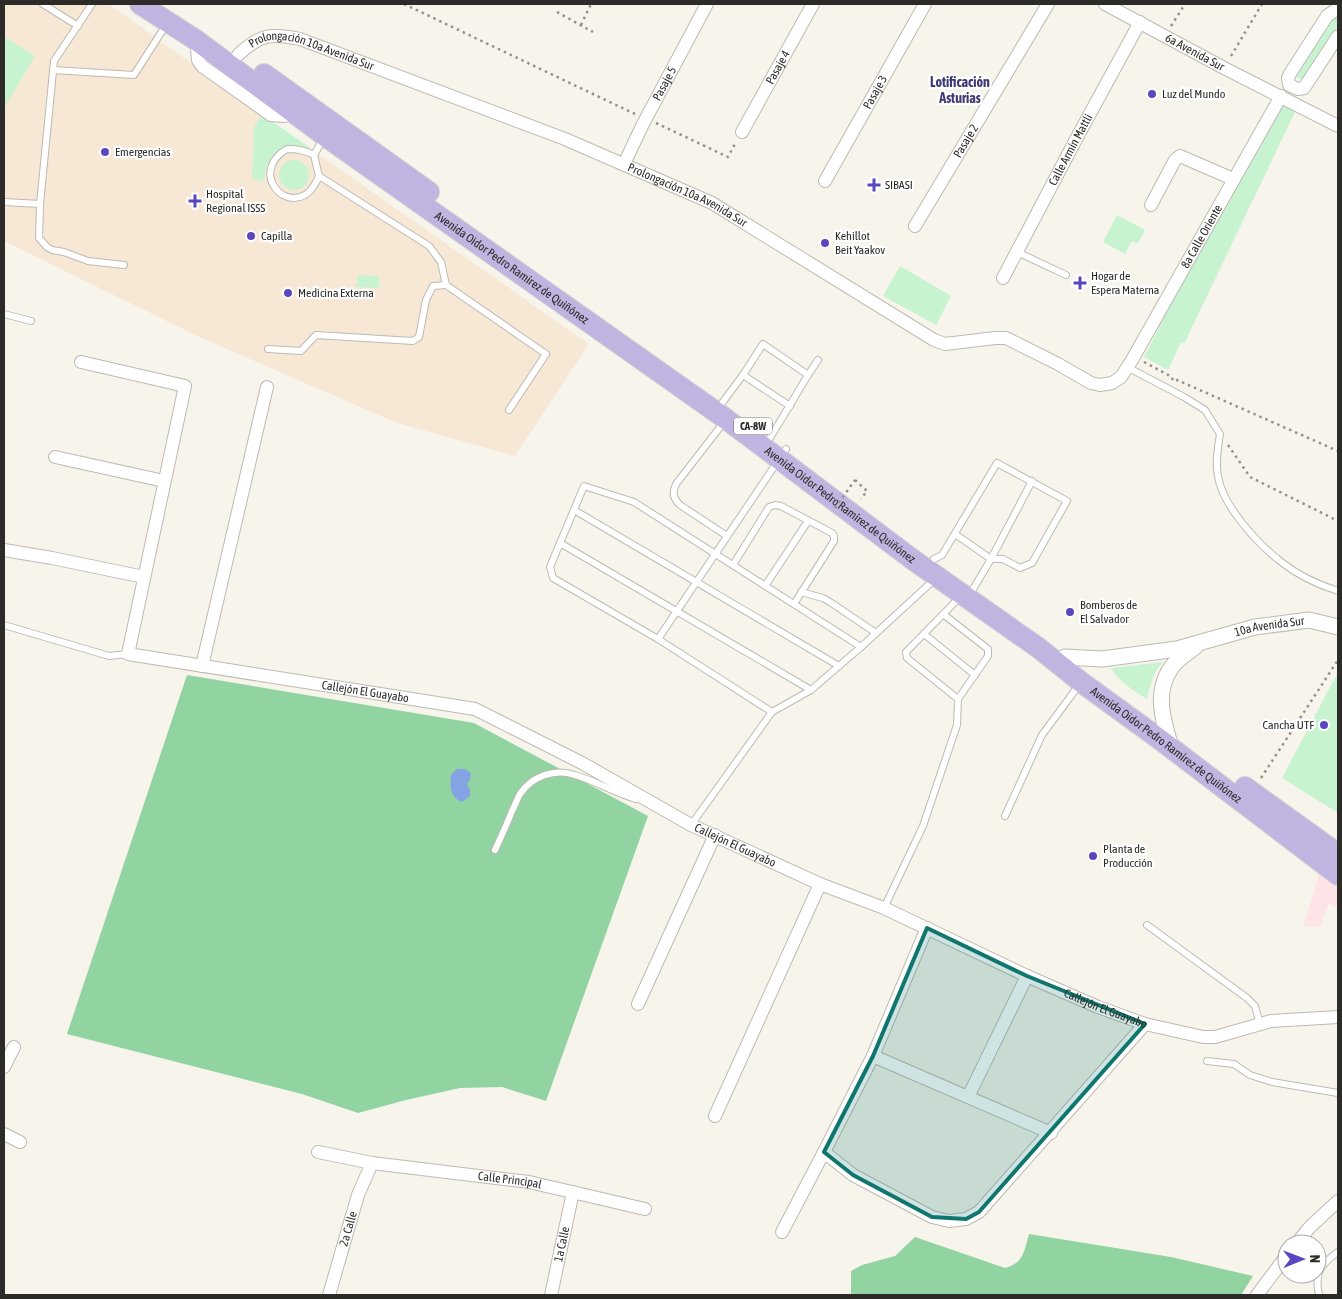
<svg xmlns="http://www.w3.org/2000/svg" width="1342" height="1299" font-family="'Asap Condensed',sans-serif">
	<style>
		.commercial { fill: #fee3e7 }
		.medical { fill: #f7e8d5 }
		.green { fill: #c8f3d1 }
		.forest { fill: #91d3a1 }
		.water { fill: #84a3e2 }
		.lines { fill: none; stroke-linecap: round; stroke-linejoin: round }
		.service-casing { stroke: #bdbab2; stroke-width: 8 }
		.minor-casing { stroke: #bdbab2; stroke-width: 14 }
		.tertiary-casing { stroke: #bdbab2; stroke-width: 17 }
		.primary-casing { stroke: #d1d0d0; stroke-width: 22 }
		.path { stroke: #94928c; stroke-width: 2.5; stroke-dasharray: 2.5 4; stroke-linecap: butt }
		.service { stroke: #fff; stroke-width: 6 }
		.minor { stroke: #fff; stroke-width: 12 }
		.tertiary { stroke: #fff; stroke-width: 15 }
		.primary { stroke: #c0b4e0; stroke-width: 20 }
		.path-bridge { stroke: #94928c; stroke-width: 2.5; stroke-dasharray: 2.5 4; stroke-linecap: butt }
		.marked { fill: #0f766e; fill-opacity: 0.2; stroke: #0f766e; stroke-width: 4; stroke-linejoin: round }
		.poi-dot { fill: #5a47bf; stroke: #fff; stroke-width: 2 }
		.labels { text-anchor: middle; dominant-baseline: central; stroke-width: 4.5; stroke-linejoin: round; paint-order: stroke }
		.shield { fill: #fff; stroke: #6b6b68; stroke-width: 1 }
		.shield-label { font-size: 11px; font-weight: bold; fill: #2c2b28 }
		.street-label { font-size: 12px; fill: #2c2b28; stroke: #fff }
		.poi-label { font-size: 12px; fill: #2c2b28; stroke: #fff; text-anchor: start }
		.neighbourhood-label { font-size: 14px; font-weight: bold; fill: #3f3a76; stroke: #fff }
	</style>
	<rect width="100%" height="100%" fill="#f7f4ec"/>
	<polygon class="commercial" points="1320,872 1338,886 1338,908 1329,903 1320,927 1303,926"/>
	<polygon class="medical" points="4,4 109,4 277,125 589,344 515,456 397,423 197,336 4,241"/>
	<g class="green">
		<polygon points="1338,17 1338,26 1306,76 1304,79 1299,79 1296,75 1332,18"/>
		<polygon points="4,37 35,56 4,108"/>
		<polygon points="1280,100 1296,110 1184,344 1181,342 1168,370 1144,357 1207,232"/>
		<path d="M262 114 309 147 306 149C289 143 273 148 267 166 265 171 265 176 263 181H259L252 178 254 132 253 129Z"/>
		<circle cx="294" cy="175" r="15"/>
		<polygon points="1117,215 1145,230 1138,244 1132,241 1125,254 1103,242"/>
		<polygon points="900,266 951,296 936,325 883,296"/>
		<polygon points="358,275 379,276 379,288 356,287"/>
		<path d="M1163 662C1153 672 1150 686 1147 699 1134 691 1119 682 1111 668Z"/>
		<polygon points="1338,672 1338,813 1282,778"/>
	</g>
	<g class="forest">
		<polygon points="187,675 474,723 648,816 546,1101 502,1087 460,1088 406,1100 358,1113 302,1094 67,1034"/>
		<path d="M1029 1234 1171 1257 1253 1276 1241 1295H851V1271L862 1265 895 1256 915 1237 1005 1268C1024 1263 1024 1251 1029 1234Z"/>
	</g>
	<path class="water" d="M457 769H465L471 773 470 780 467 784 470 790V796L462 802C450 797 450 787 451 775Z"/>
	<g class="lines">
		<g class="service-casing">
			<g id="service">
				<polyline points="43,4 78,26"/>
				<polyline points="92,4 54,61 40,204 39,238 47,247 52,250 64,252 88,261 124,265"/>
				<polyline points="53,70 134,75 166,25"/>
				<path d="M287 149C298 149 305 150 314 155L319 176C316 183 312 191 305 195 279 209 252 169 287 149Z"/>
				<polyline points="314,155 323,139"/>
				<polyline points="319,176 429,246 441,262 446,285 546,354 509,410"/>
				<polyline points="4,202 40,204"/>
				<polyline points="1017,252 1066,275"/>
				<polyline points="4,314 31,321"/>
				<polyline points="268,349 301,351 316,335 413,341 419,337 426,300 433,286 446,285"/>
				<path d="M1127 367 1184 397 1205 410 1220 434C1218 447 1215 462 1218 476 1222 505 1257 543 1280 561 1296 574 1319 585 1338 591"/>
				<polyline points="743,375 790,406"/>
				<polyline points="808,375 818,360"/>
				<polyline points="722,403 743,375 763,344 808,375 770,438"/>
				<path d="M724 422 676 484C672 493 673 498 680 505L727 536"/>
				<polyline points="574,510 839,666"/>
				<polyline points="560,543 811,690"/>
				<polyline points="934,559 942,555 997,463 1067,501 1032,563 1020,568 1003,559 991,559 955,534"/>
				<polyline points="733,565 769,507 775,505 781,506 832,533 834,536 834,541 794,604"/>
				<polyline points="765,586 808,521"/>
				<polyline points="801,592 823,598 830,602 876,633"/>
				<polyline points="969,596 991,559 1032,481"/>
				<polyline points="943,614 988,649 988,656 958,699 907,658 906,652 960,597"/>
				<polyline points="4,625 109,656 128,654"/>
				<polyline points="924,634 975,675"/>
				<polyline points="658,639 786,449"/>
				<polyline points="772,712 658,639 553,578 550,567 584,486 634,502 861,647"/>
				<polyline points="1005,816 1042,735 1079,685"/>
				<polyline points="691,825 772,712 811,690 861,647 936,578"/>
				<path d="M495 850C501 837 507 824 512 811 515 806 517 799 520 794 532 776 555 768 575 775 596 781 615 793 636 799"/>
				<polyline points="884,908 923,826 957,725 958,699"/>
				<polyline points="1147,925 1247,998 1255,1006 1260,1024"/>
				<polyline points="1207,1061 1234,1064 1250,1075 1272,1082 1338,1093"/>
				<path d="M1319 1295C1314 1273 1321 1264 1338 1252"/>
			</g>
		</g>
		<g class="minor-casing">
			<g id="minor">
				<path id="s1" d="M1105 4 1224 68 1338 126"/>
				<polyline points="1338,8 1327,16 1291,72 1288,78 1289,85 1298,89 1304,88 1338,36"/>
				<polyline points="196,40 198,60 202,66 271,115 285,116 293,112"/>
				<path id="s2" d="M238 55C260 34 271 33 300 39L565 139 712 203 934 340 945 344 995 338H1006L1058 364 1091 383 1100 385 1112 383 1121 377 1132 360 1281 96"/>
				<path id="s3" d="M742 132 813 4"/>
				<path id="s4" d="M624 164 643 124 707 4"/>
				<path id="s5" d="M825 181 925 4"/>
				<polyline points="1151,205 1175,160 1180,156 1233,179"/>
				<path id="s6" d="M915 226 1048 4"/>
				<path id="s7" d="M1003 278 1074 143 1140 22"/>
				<path id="s8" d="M81 362 185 386 128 654 475 709 582 763 691 825 820 884 884 908 1027 976 1098 1007 1145 1024 1203 1037H1215L1271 1021 1338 1017"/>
				<polyline points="55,457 164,481"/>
				<polyline points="4,550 52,558 144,577"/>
				<polyline points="202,666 267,387"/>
				<polyline points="927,928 873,1056 824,1152 853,1175 932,1217 949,1221 966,1219 979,1212 1145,1024"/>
				<polyline points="638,1004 715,835"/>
				<polyline points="873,1056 1051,1133"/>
				<polyline points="4,1067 14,1047"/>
				<polyline points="968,1097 1027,976"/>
				<polyline points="715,1116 820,884"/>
				<polyline points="4,1134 20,1142"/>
				<path id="s9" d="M318 1152 372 1163 529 1182 645 1209"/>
				<polyline points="782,1232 824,1152"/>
				<polyline points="1296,1244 1310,1227 1338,1201"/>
				<path id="s10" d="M329 1295 358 1195 372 1163"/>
				<path id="s11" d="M551 1295 573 1192"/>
				<polyline points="1257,1295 1287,1255"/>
			</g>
		</g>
		<g class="tertiary-casing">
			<g id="tertiary">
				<path id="s12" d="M1065 657 1102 659 1177 649 1255 627 1309 620 1338 627"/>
				<path d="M1171 747C1163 720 1154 693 1171 668 1176 660 1187 653 1195 647"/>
			</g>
		</g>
		<g class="primary-casing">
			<g id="primary">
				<path id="s13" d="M140 4 196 40 325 136 726 419 912 559 1040 649 1081 682 1158 738 1338 875"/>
				<polyline points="264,74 429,192"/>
				<polyline points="1245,787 1338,854"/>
			</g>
		</g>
		<g class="path">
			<polyline points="404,4 635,114"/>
			<polyline points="557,12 593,32"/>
			<polyline points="581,25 591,4"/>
			<polyline points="1171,26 1185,4"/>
			<polyline points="1231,56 1262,4"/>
			<polyline points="656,123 728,157 736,142"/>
			<polyline points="1144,362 1172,377 1173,381 1177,380 1338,451"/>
			<polyline points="1228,445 1250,477 1338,521"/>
			<polyline points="855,480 867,491 861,499"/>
			<polyline points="1261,778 1338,660"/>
		</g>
		<use href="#service" class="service"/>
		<use href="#minor" class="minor"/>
		<use href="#tertiary" class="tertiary"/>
		<use href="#primary" class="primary"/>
		<polyline class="path-bridge" points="835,508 855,480"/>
	</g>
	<path class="marked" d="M927 928 1027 976 1145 1024 979 1212 966 1219 932 1217 853 1175 824 1152 873 1056Z"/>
	<g class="poi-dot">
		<circle cx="1152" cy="94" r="5"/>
		<circle cx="105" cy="152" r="5"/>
		<path d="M871.5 177.5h5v5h5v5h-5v5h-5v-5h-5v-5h5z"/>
		<path d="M192.5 193.5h5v5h5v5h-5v5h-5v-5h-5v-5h5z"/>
		<circle cx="251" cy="236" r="5"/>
		<circle cx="825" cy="243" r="5"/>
		<path d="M1077.5 275.5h5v5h5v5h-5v5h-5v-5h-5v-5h5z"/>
		<circle cx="288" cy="293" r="5"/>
		<circle cx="1070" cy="612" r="5"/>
		<circle cx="1324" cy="725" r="5"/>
		<circle cx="1093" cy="856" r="5"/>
	</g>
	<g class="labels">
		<rect class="shield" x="734" y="417.5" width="38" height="17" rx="4"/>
		<g class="shield-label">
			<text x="753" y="426">CA-8W</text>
		</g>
		<g class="street-label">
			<text stroke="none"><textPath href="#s1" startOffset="102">6a Avenida Sur</textPath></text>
			<text stroke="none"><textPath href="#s2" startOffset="81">Prolongación 10a Avenida Sur</textPath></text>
			<text stroke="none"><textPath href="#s3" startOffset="74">Pasaje 4</textPath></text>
			<text stroke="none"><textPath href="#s4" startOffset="90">Pasaje 5</textPath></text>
			<text stroke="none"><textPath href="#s5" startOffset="102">Pasaje 3</textPath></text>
			<text stroke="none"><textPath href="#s6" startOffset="99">Pasaje 2</textPath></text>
			<text stroke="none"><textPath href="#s7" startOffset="145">Calle Armín Mattli</textPath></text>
			<text stroke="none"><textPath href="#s2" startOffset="486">Prolongación 10a Avenida Sur</textPath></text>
			<text stroke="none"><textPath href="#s2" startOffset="1136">8a Calle Oriente</textPath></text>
			<text stroke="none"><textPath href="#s13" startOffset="456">Avenida Oidor Pedro Ramírez de Quiñónez</textPath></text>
			<text stroke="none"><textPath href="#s13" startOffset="861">Avenida Oidor Pedro Ramírez de Quiñónez</textPath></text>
			<text stroke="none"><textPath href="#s12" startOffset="208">10a Avenida Sur</textPath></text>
			<text stroke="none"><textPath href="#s8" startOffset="621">Callejón El Guayabo</textPath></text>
			<text stroke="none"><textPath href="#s13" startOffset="1266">Avenida Oidor Pedro Ramírez de Quiñónez</textPath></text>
			<text stroke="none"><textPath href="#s8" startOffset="1026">Callejón El Guayabo</textPath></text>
			<text stroke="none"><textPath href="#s8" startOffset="1431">Callejón El Guayabo</textPath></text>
			<text stroke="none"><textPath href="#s9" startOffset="194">Calle Principal</textPath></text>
			<text stroke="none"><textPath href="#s10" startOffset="69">2a Calle</textPath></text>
			<text stroke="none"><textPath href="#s11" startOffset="52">1a Calle</textPath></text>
		</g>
		<g class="poi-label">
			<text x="1162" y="94">Luz del Mundo</text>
			<text x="115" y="152">Emergencias</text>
			<text x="885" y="185">SIBASI</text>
			<text x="206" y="194">Hospital<tspan x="206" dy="14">Regional ISSS</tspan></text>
			<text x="261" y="236">Capilla</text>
			<text x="835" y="236">Kehillot<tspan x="835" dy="14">Beit Yaakov</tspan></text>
			<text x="1091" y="276">Hogar de<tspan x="1091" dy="14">Espera Materna</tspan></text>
			<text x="298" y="293">Medicina Externa</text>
			<text x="1080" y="605">Bomberos de<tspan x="1080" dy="14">El Salvador</tspan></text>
			<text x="1314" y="725" text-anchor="end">Cancha UTF</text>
			<text x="1103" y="849">Planta de<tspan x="1103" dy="14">Producción</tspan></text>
		</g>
		<g class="neighbourhood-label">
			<text x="960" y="82">Lotificación<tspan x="960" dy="16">Asturias</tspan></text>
		</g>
	</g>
	<rect width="1342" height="1299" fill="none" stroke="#2c2b28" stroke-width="10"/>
	<g transform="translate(1302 1259) rotate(89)"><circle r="24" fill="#ffffff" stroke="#abaaa9"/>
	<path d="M0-4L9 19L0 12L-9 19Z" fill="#5a47bf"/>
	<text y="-8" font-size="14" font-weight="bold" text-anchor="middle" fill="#2c2b28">N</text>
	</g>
</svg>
